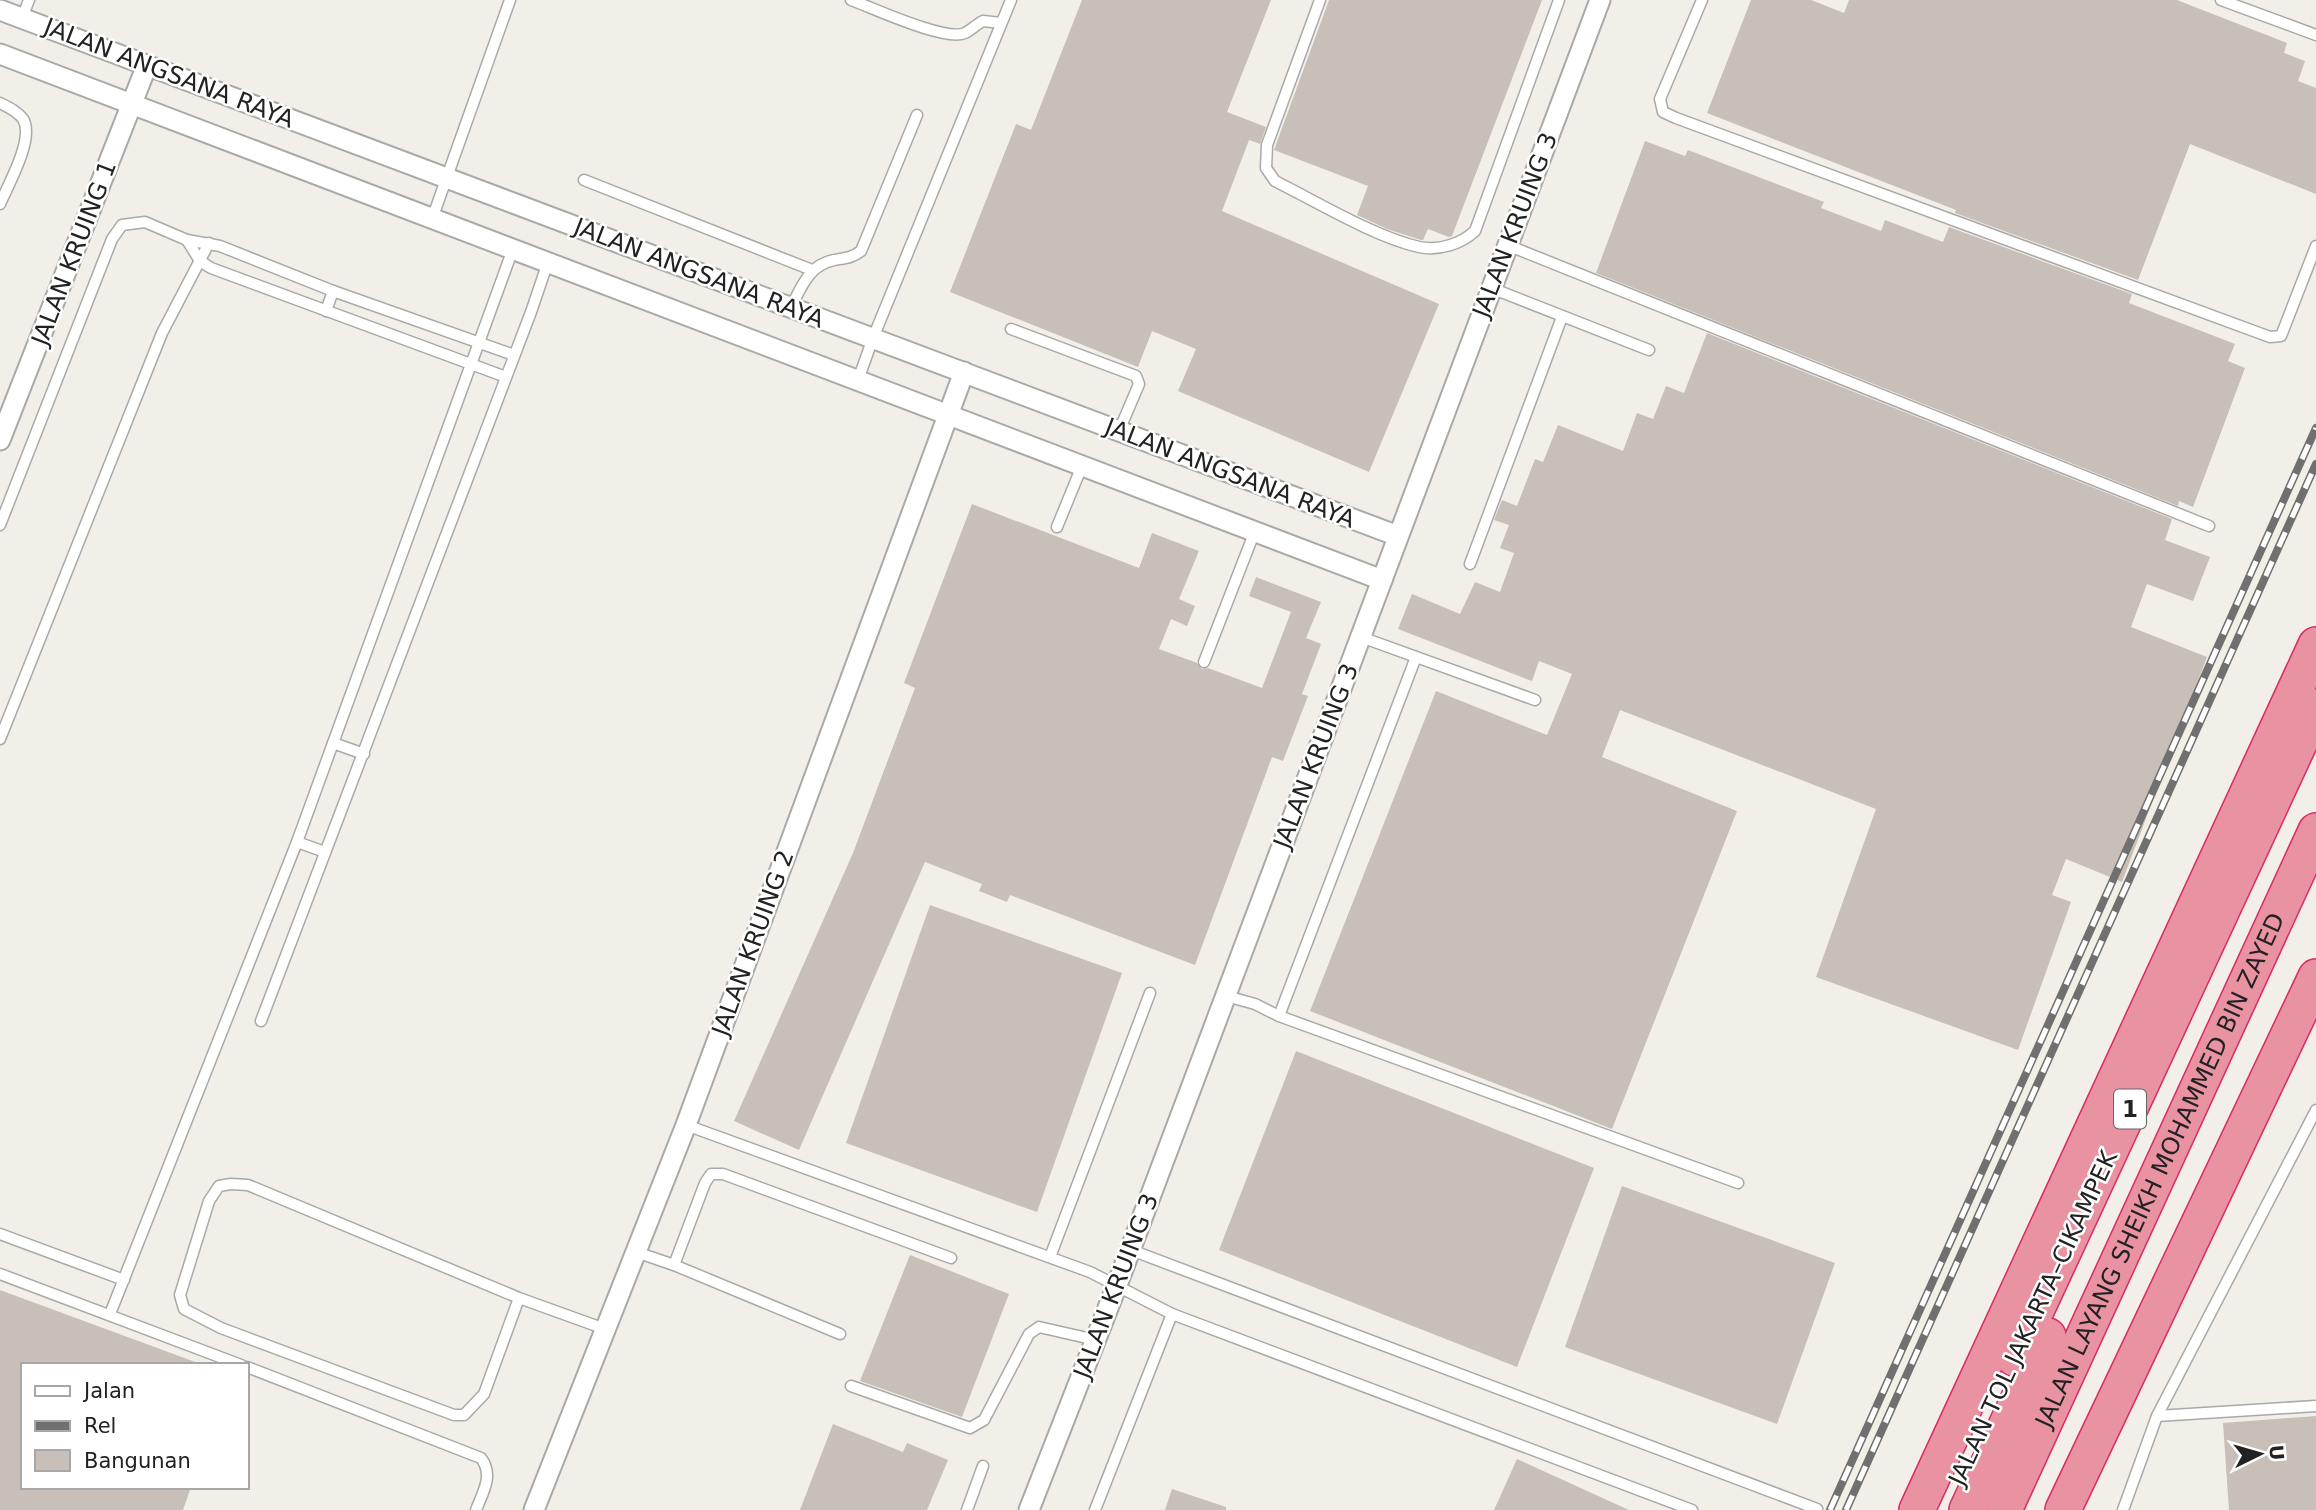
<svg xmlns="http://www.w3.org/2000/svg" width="2316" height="1510" font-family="'DejaVu Sans',sans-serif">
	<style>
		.building { fill: #c7bfb8 }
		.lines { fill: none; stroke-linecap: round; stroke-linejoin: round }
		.lane-casing { stroke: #a9a9a9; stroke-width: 13 }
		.street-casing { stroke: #a9a9a9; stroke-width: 23 }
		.highway-casing { stroke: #dc2a67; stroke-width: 38 }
		.lane { stroke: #fff; stroke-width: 10 }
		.street { stroke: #fff; stroke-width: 19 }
		.highway { stroke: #e892a2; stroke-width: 35 }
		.rail-casing { stroke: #707070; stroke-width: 8 }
		.rail { stroke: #fff; stroke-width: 5; stroke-dasharray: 16; stroke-linecap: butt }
		.labels { text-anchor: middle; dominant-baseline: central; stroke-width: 5; stroke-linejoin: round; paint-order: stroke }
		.shield { fill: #fff; stroke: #646464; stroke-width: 2 }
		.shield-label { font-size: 23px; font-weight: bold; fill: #222 }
		.street-label { font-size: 24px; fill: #222; stroke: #fff }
	</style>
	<rect width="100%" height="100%" fill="#f2efe9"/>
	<g class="building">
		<polygon points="1082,0 1271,0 1227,112 1266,127 1260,144 1249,140 1222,211 1439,304 1369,472 1178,391 1196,349 1152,331 1138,367 950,292 1016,124 1031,130"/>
		<polygon points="1329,0 1542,0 1452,236 1449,237 1428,229 1423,240 1421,240 1387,229 1357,215 1368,186 1274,150"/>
		<polygon points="1751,0 1811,0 1844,13 1849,0 2177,0 2287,43 2284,53 2305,61 2298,81 2316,88 2316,194 2190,144 2138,280 1955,213 1956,210 1707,113"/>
		<polygon points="1645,141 1685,156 1688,150 1824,202 1821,208 1881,231 1885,220 1943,242 1949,227 2132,294 2129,303 2235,344 2228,361 2245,368 2193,507 2179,501 2178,506 1596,273"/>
		<polygon points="1707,333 2172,519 2165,540 2210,557 2193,601 2147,584 2131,627 2207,657 2122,882 2066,859 2052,895 2071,902 2018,1050 1816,977 1876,809 1620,710 1602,757 1737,811 1612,1129 1310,1011 1436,691 1547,735 1572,674 1539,661 1532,681 1398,629 1412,594 1460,614 1475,582 1500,592 1514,553 1500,548 1509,525 1494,520 1502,500 1517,506 1535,459 1543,462 1558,425 1623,451 1637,413 1653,419 1666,386 1684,393"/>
		<polygon points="972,504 1139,568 1152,533 1199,551 1179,599 1195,606 1187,626 1171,619 1159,649 1197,663 1202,669 1208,668 1262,688 1291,612 1249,596 1256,577 1321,602 1306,638 1321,644 1302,694 1308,696 1283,761 1272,757 1195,965 1010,895 1007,902 979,891 982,884 925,862 799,1150 734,1121 853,853 915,688 904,683"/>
		<polygon points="930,905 1122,973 1037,1212 846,1143"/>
		<polygon points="1296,1051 1594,1168 1517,1367 1219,1250"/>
		<polygon points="1622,1186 1835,1263 1777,1424 1565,1347"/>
		<polygon points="910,1255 1009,1294 962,1417 860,1381"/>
		<polygon points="0,1290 198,1363 23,1365 23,1487 191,1487 183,1510 0,1510"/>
		<polygon points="2316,1416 2316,1510 2229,1510 2223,1423"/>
		<polygon points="833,1424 903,1452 907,1443 948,1460 927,1510 800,1510"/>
		<polygon points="1517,1459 1629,1510 1494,1510"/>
		<polygon points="1172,1489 1226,1507 1226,1510 1165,1510"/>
	</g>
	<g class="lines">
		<g class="lane-casing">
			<g id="lane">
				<path d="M851 0C873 8 946 42 965 33 971 30 977 24 983 21L1001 23"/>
				<path d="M1320 0 1267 145 1266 168 1275 181C1317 202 1375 237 1419 247 1439 251 1461 244 1475 231L1559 0"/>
				<polyline points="1702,0 1660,99 1663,112 1676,118 2270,337 2281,336 2316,246"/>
				<polyline points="2221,0 2316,35"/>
				<polyline points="22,18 29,0"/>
				<path d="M0 103C8 107 17 111 23 119 35 138 8 185 0 204"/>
				<polyline points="584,180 812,270"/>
				<polyline points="432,219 510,0"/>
				<polyline points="187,240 200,261 211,268 506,377"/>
				<polyline points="1507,245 2209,526"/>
				<polyline points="1491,288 1649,350"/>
				<path d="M791 307C802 286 809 265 834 260 845 258 852 258 861 251L917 115"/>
				<polyline points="326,311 333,291"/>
				<polyline points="1011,329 1136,376 1139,384 1119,431"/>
				<polyline points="858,380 873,338 1011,0"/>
				<polyline points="0,525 112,239 122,225 145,222 187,240 220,246 333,291 514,355"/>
				<polyline points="1057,527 1082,466"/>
				<polyline points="1470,564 1562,317"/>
				<polyline points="1361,637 1535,700"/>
				<polyline points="1204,662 1255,531"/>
				<polyline points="0,739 162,333 209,243"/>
				<polyline points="333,743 364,754"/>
				<polyline points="297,842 325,852"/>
				<polyline points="1226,996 1255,1004 1279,1016 1738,1183"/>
				<polyline points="1279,1016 1416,657"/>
				<polyline points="261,1021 531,312 548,262"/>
				<polyline points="686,1125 1090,1272 1172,1314 1692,1510"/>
				<polyline points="0,1234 124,1280"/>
				<polyline points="1131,1250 1817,1509"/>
				<polyline points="636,1252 674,1265 840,1334"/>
				<polyline points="1050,1257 1150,993"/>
				<polyline points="674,1265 705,1183 711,1174 723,1174 951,1258"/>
				<polyline points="0,1274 241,1365"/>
				<polyline points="519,1298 484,1394 464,1415 454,1415 221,1328 184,1309 180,1295 209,1201 219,1186 231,1184 248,1185 519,1298 605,1329"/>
				<polyline points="110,1314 297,842 513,249"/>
				<path d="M247 1367 481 1458C494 1475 483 1492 476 1510"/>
				<polyline points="851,1386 970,1428 984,1420 1029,1334 1039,1327 1096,1340"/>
				<polyline points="2157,1416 2316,1406"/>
				<polyline points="967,1510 983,1466"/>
				<polyline points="1095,1510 1172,1314"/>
				<polyline points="2123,1510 2157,1416 2316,1110"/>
			</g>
		</g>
		<g class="street-casing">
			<g id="street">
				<polyline points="0,10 1398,536"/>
				<polyline points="0,54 1382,580"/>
				<polyline points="0,440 147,65"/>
				<polyline points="534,1510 686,1125 964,372"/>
				<polyline points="1029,1510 1117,1285 1600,0"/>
			</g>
		</g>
		<g class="highway-casing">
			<g id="highway">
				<polyline points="2014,1358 2316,707"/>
				<polyline points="1917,1510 2316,645"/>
				<polyline points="1967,1510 2048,1336"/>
				<path id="s1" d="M2004 1510 2316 831"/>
				<polyline points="2063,1510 2316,977"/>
			</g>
		</g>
		<use href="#lane" class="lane"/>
		<use href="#street" class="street"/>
		<use href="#highway" class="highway"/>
		<g class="rail-casing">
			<g id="rail">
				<polyline points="1830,1510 2316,428"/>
				<polyline points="1846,1510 2316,464"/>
			</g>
		</g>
		<use href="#rail" class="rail"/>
	</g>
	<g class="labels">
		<rect class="shield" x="2114" y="1089.5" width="32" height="39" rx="5"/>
		<g class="shield-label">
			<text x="2130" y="1109">1</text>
		</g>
		<g class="street-label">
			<text transform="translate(169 73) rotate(21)">JALAN ANGSANA RAYA</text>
			<text transform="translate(1515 225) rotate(-69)">JALAN KRUING 3</text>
			<text transform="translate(74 253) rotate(-69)">JALAN KRUING 1</text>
			<text transform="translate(699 273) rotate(21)">JALAN ANGSANA RAYA</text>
			<text transform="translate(1230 473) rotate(21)">JALAN ANGSANA RAYA</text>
			<text transform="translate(1316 756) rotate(-69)">JALAN KRUING 3</text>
			<text transform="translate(753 943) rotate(-70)">JALAN KRUING 2</text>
			<text stroke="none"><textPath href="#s1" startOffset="374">JALAN LAYANG SHEIKH MOHAMMED BIN ZAYED</textPath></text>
			<text transform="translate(1116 1286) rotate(-69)">JALAN KRUING 3</text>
			<text transform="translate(2033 1318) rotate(-65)">JALAN TOL JAKARTA–CIKAMPEK</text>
		</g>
	</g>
	<rect x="21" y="1363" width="228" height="126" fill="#ffffff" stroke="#a7a7a7" stroke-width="2"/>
	<rect x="35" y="1386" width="35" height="10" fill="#ffffff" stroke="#a7a7a7" stroke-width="2"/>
	<text x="84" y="1398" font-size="21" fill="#222222">Jalan</text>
	<rect x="35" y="1421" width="35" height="10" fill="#707070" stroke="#a7a7a7" stroke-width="2"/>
	<text x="84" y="1433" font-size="21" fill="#222222">Rel</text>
	<rect x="35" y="1450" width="35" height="21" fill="#c7bfb8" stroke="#a7a7a7" stroke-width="2"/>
	<text x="84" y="1468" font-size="21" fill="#222222">Bangunan</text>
	<g transform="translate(2260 1454) rotate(85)" stroke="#ffffff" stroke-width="5" paint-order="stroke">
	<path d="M0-5L12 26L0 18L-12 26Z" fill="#222222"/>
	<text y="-10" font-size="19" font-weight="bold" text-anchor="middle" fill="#222222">U</text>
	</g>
</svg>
